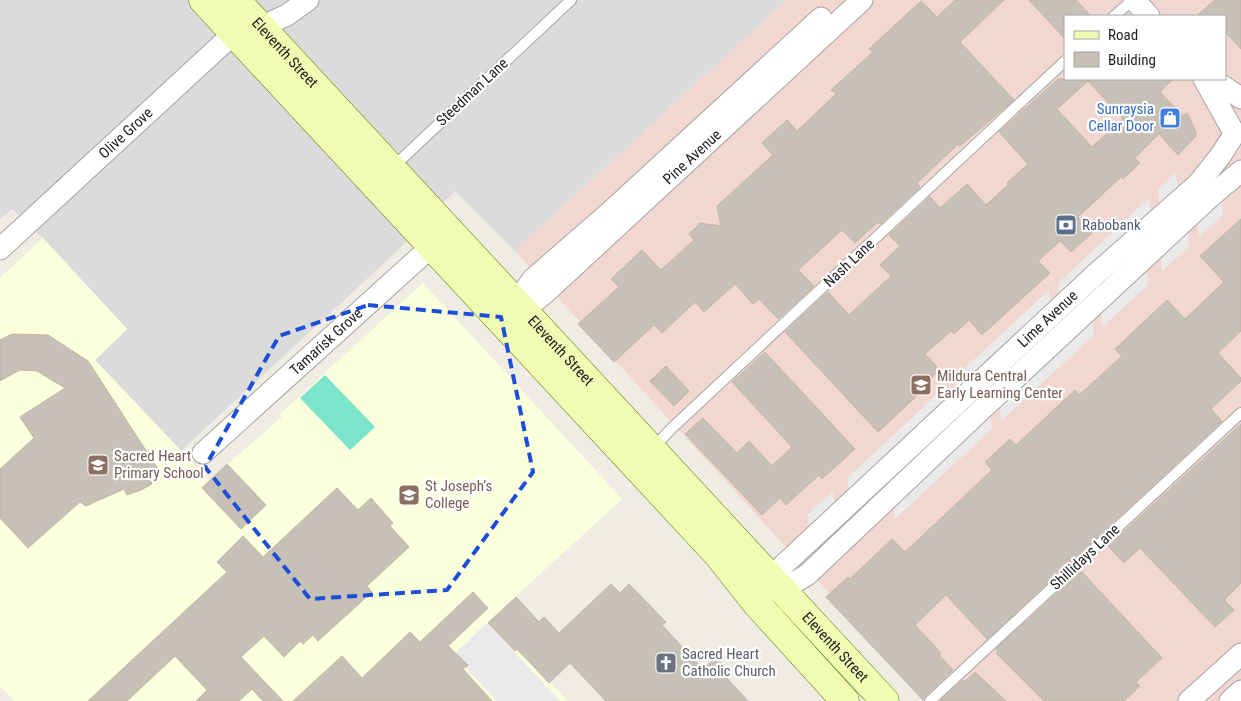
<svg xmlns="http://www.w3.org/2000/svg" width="1241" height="701" font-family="'Roboto Condensed',sans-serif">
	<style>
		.residential { fill: #dcdbdb }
		.commercial { fill: #f2d7d1; fill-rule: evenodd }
		.education { fill: #faffdc }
		.pitch { fill: #7ce4ca }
		.parking { fill: #eaeaea }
		.building { fill: #c7c0b6; stroke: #c2b6a4; fill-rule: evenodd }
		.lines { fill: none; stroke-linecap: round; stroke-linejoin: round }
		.lane-casing { stroke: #a5a5a5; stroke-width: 12 }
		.street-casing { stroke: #a5a5a5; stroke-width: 23 }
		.secondary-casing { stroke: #5b7900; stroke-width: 29 }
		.lane { stroke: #fff; stroke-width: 10 }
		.street { stroke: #fff; stroke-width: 21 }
		.secondary { stroke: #effdb3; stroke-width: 28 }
		.marked { fill: none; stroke: #1d4ed8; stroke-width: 4; stroke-dasharray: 10 6; stroke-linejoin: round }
		.labels { text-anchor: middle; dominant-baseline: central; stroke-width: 4.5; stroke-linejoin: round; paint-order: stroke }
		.street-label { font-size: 15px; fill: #1e1e1e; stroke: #fff }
		.shop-label { font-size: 15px; fill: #366cbe; stroke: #fff; text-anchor: end }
		.service-label { font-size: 15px; fill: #4e5e75; stroke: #fff; text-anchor: start }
		.education-label { font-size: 15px; fill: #785e54; stroke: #fff; text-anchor: start }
		.worship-label { font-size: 15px; fill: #5b616d; stroke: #fff; text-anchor: start }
	</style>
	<rect width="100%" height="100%" fill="#efede3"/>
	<polygon class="residential" points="0,0 787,0 515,251 455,191 396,252 181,451 95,360 127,329 43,238 12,209 0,219"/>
	<path class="commercial" d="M787 0H1241V701H930L783 544 515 251ZM1065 16H1225V79H1065Z"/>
	<polygon class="education" points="43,238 127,329 95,360 209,480 282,417 280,414 423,283 622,499 491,619 568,701 14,701 0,686 0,278"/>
	<polygon class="pitch" points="325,375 375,427 350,450 300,398"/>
	<g class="parking">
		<polygon points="1176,173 1178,192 1160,207 1158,189"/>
		<polygon points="1149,198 1151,217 1059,301 1058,283"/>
		<polygon points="1221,199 1223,215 1199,237 1197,219"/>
		<polygon points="1188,227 1189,247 1162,271 1161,253"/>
		<polygon points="1147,272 1148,285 1102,327 1101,308 1139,273"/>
		<polygon points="1049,290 1051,309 957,396 955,377"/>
		<polygon points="1093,316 1094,335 1001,421 1000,402"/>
		<polygon points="947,385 948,404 850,495 847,478"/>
		<polygon points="990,411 992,429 895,519 893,500"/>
		<polygon points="833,491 835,509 809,533 808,514"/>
		<polygon points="487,623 560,701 497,701 453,655"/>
	</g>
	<g class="building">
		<polygon points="955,0 1004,0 960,42 1014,100 960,146 958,144 917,183 920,187 880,224 878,222 855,243 842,230 798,270 814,286 778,319 759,299 753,304 735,284 704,312 695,302 662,333 654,325 614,362 578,324 619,287 611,279 642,250 661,270 694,240 689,234 700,223 721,226 717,206 773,155 762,143 787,120 797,131 836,94 831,90 873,52 869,49 921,1 937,17"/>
		<polygon points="1029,0 1076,0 1091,16 1065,16 1065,39"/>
		<polygon points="1215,0 1241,0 1241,49 1225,32 1225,16 1196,16"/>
		<path d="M1058 79H1173L1160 92 1183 116 1187 113 1196 132V136L1178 155 1159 134 1135 158 1140 163 1123 179 1121 177 1078 217 1092 233 1071 252 1060 241 1038 261 1050 273 982 335 969 320 954 334 951 331 925 354 940 370 918 390 921 392 878 432 785 332 828 292 849 315 891 276 880 265 900 246 889 235 930 197 940 208 967 184 986 205 1008 185 1007 183 1028 164 999 132ZM1088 81 1123 119 1092 147 1057 109Z"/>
		<polygon points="1241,219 1241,331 1218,353 1241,378 1241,381 1211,409 1222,421 987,639 946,595 915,625 941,653 939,655 953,670 925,696 923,700 826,597 848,577 850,579 892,539 905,552 992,470 985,462 1010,439 1016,445 1075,390 1079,395 1100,376 1122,356 1115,349 1167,300 1185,319 1224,282 1200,256"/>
		<polygon points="12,334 48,335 88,361 160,472 149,478 152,484 141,490 127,495 124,489 86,506 80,502 28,548 0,518 0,469 34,438 20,417 65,388 37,371 20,370 0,381 0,340"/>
		<polygon points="765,352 855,449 822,479 819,475 786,505 780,498 762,515 685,434 703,418 737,453 749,441 772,466 792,447 732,382"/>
		<polygon points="666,366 689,391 674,406 650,381"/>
		<polygon points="1241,424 1241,583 1224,600 1234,610 1215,627 1140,548 1124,563 1108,546"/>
		<polygon points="227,464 266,505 241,529 202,488"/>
		<polygon points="337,488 358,510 371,498 393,523 390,526 409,547 367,586 372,592 318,641 313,635 303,644 300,641 284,657 264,636 241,657 283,701 263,701 252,689 239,701 196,701 207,690 175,656 127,701 88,701 227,572 217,562 243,536 263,557"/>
		<polygon points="1081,571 1162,658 1136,682 1140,686 1124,701 1044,701 996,653 998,651 996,649"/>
		<polygon points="611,584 620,593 629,584 666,622 662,625 703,669 716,657 729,671 724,675 748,701 606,701 570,663 549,683 517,649 515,651 488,623 516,597 539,622 544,617 559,633"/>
		<polygon points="473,592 488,608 448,646 468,665 463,669 492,701 293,701 342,656 362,678 410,632 420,642"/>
		<polygon points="975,672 1006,701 940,701 963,680 964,682"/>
	</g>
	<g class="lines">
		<g class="lane-casing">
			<g id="lane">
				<polyline points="1114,16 1133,0"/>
				<polyline points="393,167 571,0"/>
				<polyline points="653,448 672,428 1065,61"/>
				<polyline points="930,701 1241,413"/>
			</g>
		</g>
		<g class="street-casing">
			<g id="street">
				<polyline points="1134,0 1149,16"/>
				<polyline points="261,27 287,15 308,0"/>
				<polyline points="1204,79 1233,131"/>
				<polyline points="1212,79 1241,98"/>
				<path id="s1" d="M0 249 244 24"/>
				<path id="s2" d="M519 306 535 301 546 292 862 0"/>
				<polyline points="519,306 525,290 533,279 609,213 821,18"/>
				<path id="s3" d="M203 453 442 237"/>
				<polyline points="776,584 795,582 807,575 981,410 1210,197 1241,171"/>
				<path id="s4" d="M767 592 776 584 781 567 791 558 1098 272 1198 184 1221 155 1233 136"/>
				<polyline points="1189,701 1241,654"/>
				<polyline points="1230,701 1241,691"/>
			</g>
		</g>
		<g class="secondary-casing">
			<g id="secondary">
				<polyline points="203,0 718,555 756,603 845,701"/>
				<path id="s5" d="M236 0 885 701"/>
			</g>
		</g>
		<use href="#lane" class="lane"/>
		<use href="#street" class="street"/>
		<use href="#secondary" class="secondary"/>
	</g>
	<path class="marked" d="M368 305 501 317 533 472 447 590 310 599 205 467 279 336Z"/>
	<defs>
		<g id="shop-square" transform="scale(1.125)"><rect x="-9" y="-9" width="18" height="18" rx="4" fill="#3f7fe0" stroke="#fff"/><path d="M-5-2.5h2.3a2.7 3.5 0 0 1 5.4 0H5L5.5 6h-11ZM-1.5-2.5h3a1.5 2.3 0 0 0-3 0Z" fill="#fff"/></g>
		<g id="bank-square" transform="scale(1.125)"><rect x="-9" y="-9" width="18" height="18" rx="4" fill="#5c6f8a" stroke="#fff"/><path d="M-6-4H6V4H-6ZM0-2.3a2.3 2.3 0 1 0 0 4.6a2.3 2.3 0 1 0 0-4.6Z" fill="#fff"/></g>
		<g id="school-square" transform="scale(1.125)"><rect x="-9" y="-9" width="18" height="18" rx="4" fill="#8d6e63" stroke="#fff"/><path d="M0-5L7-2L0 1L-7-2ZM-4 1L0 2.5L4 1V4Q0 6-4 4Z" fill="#fff"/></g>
		<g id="church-square" transform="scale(1.125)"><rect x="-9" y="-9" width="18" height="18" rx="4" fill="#6b7280" stroke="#fff"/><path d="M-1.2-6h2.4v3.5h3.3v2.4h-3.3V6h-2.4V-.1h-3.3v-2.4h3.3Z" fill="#fff"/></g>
	</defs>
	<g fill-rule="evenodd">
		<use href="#shop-square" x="1170" y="118"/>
		<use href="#bank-square" x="1066" y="225"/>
		<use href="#school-square" x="921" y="385"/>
		<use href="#school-square" x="98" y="465"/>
		<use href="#school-square" x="409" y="495"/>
		<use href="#church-square" x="666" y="663"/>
	</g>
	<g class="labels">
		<g class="street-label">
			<text stroke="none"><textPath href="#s5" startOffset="72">Eleventh Street</textPath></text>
			<text transform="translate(472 92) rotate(-43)">Steedman Lane</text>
			<text stroke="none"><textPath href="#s1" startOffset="171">Olive Grove</textPath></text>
			<text stroke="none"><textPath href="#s2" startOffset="230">Pine Avenue</textPath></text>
			<text transform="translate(849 263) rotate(-43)">Nash Lane</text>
			<text stroke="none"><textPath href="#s4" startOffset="394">Lime Avenue</textPath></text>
			<text stroke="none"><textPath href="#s3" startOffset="166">Tamarisk Grove</textPath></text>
			<text stroke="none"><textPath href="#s5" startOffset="478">Eleventh Street</textPath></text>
			<text transform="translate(1085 557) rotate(-43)">Shillidays Lane</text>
			<text stroke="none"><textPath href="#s5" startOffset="882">Eleventh Street</textPath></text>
		</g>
		<g class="shop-label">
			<text x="1154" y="109">Sunraysia<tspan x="1154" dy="17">Cellar Door</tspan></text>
		</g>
		<g class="service-label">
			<text x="1082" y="225">Rabobank</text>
		</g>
		<g class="education-label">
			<text x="937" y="376">Mildura Central<tspan x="937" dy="17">Early Learning Center</tspan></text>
			<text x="114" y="456">Sacred Heart<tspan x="114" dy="17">Primary School</tspan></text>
			<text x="425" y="486">St Joseph’s<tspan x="425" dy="17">College</tspan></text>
		</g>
		<g class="worship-label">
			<text x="682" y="654">Sacred Heart<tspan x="682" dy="17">Catholic Church</tspan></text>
		</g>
	</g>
	<rect x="1064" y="15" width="162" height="65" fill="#ffffff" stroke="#a5a5a5"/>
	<rect x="1074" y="31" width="25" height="8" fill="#effdb3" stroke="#a5a5a5"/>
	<text x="1108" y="40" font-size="15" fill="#1e1e1e">Road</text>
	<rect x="1074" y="52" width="25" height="15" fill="#c7c0b6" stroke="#a5a5a5"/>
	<text x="1108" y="65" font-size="15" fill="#1e1e1e">Building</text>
</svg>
